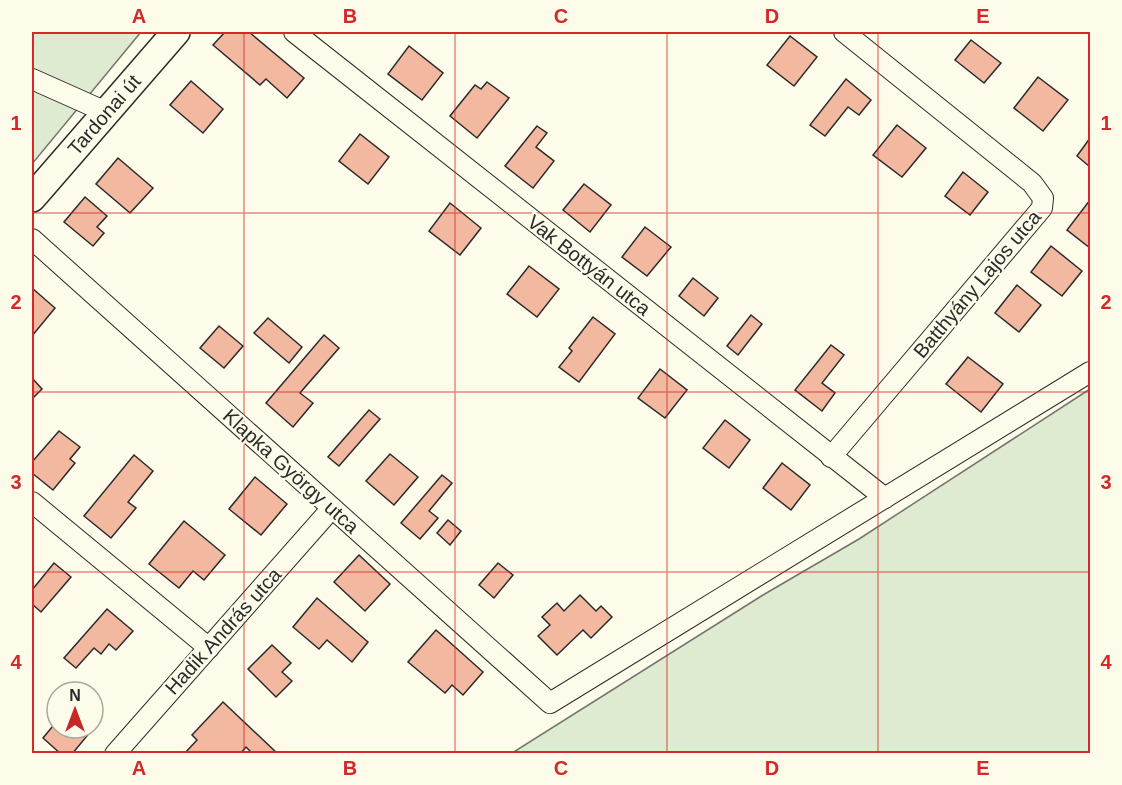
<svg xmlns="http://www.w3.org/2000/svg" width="1122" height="785" font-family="Arial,sans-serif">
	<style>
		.green { fill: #deebd1; stroke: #74746e; stroke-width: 1.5 }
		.building { fill: #f2b8a0; stroke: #2b2b2b; stroke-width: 1.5 }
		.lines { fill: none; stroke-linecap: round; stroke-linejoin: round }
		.street-casing { stroke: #2b2b2b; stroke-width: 22 }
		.secondary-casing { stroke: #2b2b2b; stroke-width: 30 }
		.street { stroke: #fdfbea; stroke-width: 20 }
		.secondary { stroke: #fdfbea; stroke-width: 27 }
		.grid { fill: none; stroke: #d62828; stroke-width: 1.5; stroke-opacity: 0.55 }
		.labels { text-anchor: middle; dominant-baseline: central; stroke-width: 4.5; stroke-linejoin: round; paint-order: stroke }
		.street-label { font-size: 20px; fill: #2b2b2b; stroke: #fdfbea }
		.neatline { fill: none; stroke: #d62828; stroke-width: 2 }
		.grid-label { font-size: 20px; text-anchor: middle; font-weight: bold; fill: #d62828 }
	</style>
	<rect width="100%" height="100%" fill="#fdfbea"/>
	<g class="green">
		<polygon points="32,32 141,32 32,164"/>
		<polygon points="1090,389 1090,753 512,753 763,595 859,539"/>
	</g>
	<g class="building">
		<polygon points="225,32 249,32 304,78 287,98 266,79 260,85 213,45"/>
		<polygon points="790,36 817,57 794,86 767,65"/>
		<polygon points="971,40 1001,63 984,83 955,60"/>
		<polygon points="409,46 443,73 422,100 388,74"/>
		<polygon points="1038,77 1068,100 1043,131 1014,108"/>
		<polygon points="846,79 871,100 859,115 848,107 825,136 810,125"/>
		<polygon points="191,81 223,109 203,133 170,105"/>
		<polygon points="487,82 509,98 477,138 450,116 475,85 481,89"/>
		<polygon points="897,125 926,148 902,177 873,155"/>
		<polygon points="537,126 547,133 536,147 554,161 533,188 505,166"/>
		<polygon points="360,134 389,157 368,184 339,161"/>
		<polygon points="1090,138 1090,167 1077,156"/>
		<polygon points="118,158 153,188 130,213 96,184"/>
		<polygon points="963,172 988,192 970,215 945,196"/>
		<polygon points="584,184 611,205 590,232 563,210"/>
		<polygon points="85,197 107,216 97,227 104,233 93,246 64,222"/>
		<polygon points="1090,200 1090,248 1067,230"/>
		<polygon points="450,203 481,228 460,255 429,231"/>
		<polygon points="645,227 671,247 647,276 622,257"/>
		<polygon points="1051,246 1082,271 1062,296 1031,272"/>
		<polygon points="529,266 559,289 537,317 507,294"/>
		<polygon points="693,278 718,298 704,316 679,296"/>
		<polygon points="1017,285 1041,305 1019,332 995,313"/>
		<polygon points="32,288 55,308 32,336"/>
		<polygon points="751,315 762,324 738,355 727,346"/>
		<polygon points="593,317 615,334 579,382 559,367 572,351 569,348"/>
		<polygon points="268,318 302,347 289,363 254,333"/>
		<polygon points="219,326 243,346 224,368 200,348"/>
		<polygon points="324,335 339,348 300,393 313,403 293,427 266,403"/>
		<polygon points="831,345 844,355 822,383 835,393 822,411 795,390"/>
		<polygon points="968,357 1003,384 981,412 946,384"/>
		<polygon points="660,369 687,390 665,418 638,398"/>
		<polygon points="32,378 42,389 32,399"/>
		<polygon points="369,410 380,419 339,466 328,457"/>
		<polygon points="725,420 750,440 729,468 703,448"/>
		<polygon points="59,431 80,447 70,459 75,463 53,490 32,473 32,462"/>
		<polygon points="390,454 418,477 394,505 366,481"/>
		<polygon points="134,455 153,471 128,502 136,508 111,538 84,516"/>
		<polygon points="782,463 810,485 791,510 763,488"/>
		<polygon points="442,475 452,483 429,511 438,518 420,539 401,523"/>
		<polygon points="255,477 287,504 261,535 229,509"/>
		<polygon points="448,520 461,531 450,545 437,533"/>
		<polygon points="184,521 225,555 204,580 193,571 179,588 149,564"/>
		<polygon points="359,555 390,584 365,611 334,582"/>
		<polygon points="54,563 71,577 41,612 32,604 32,590"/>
		<polygon points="498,563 513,575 494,598 479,585"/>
		<polygon points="580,595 596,611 601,606 612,617 591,638 583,630 557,655 538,636 550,625 542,617 557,603 564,611"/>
		<polygon points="317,598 368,642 352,662 327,640 319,649 293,627"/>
		<polygon points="107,609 133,631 116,650 109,644 101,654 94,648 76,668 64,658"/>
		<polygon points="436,630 483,672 463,695 452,685 445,693 408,662"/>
		<polygon points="272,645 291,663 282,672 292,681 276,697 248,669"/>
		<polygon points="223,702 278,754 253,754 246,747 240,754 184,754 197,740 192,735"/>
		<polygon points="57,721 57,728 93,728 93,723 96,725 72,754 61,754 43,738"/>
	</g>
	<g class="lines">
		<g class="street-casing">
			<g id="street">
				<polyline points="294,32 885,498"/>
				<polyline points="32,79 106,112"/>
				<polyline points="32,239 550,703 1090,372"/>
				<polyline points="831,457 1042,208 1043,198 1032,183 844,32"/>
				<polyline points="32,502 209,648"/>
				<polyline points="115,754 332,508"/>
			</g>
		</g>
		<g class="secondary-casing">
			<g id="secondary">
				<path id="s1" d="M32 198 176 32"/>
			</g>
		</g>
		<use href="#street" class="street"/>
		<use href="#secondary" class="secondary"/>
	</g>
	<path class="grid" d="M244 32V754M455 32V754M667 32V754M878 32V754M32 213H1090M32 392H1090M32 572H1090"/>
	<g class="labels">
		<g class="street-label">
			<text stroke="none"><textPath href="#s1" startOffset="110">Tardonai út</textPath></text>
			<text transform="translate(589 265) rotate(38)">Vak Bottyán utca</text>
			<text transform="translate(977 284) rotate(-50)">Batthyány Lajos utca</text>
			<text transform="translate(291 471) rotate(42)">Klapka György utca</text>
			<text transform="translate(223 631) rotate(-48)">Hadik András utca</text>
		</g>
	</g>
	<rect width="1122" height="785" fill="none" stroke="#fdfbea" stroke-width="66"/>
	<g transform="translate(75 710)"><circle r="28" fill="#fdfbea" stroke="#a9a89e" stroke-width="1.5"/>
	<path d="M0-4.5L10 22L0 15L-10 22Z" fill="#c62828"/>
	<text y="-9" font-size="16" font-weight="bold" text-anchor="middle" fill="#2b2b2b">N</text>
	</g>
	<rect x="33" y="33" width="1056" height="719" class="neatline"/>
	<g class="grid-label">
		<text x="139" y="23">A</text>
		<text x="350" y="23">B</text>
		<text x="561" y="23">C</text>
		<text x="772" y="23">D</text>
		<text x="983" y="23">E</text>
		<text x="16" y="130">1</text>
		<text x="1106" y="130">1</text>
		<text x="16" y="309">2</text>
		<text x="1106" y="309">2</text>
		<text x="16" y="489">3</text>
		<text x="1106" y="489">3</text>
		<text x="16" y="669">4</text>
		<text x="1106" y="669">4</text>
		<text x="139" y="775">A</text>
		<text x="350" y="775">B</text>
		<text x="561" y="775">C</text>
		<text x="772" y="775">D</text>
		<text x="983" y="775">E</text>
	</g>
</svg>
